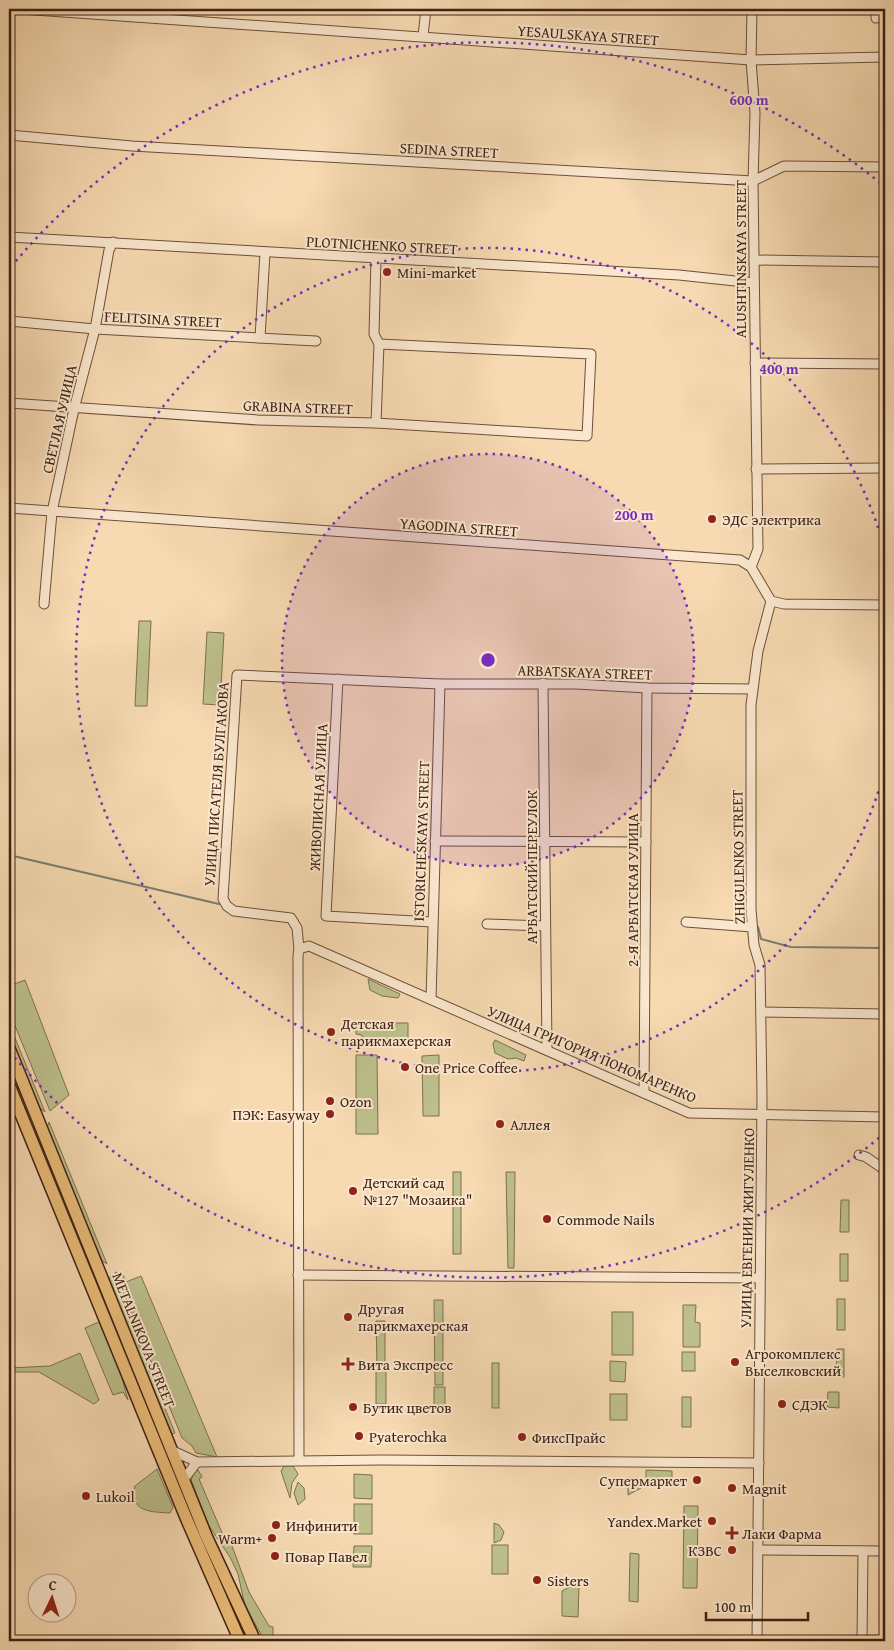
<svg xmlns="http://www.w3.org/2000/svg" width="894" height="1650" font-family="'Gentium Book Plus',serif">
	<style>
		.green { fill: #bdc08c; stroke: #7e7050 }
		.lines { fill: none; stroke-linecap: round; stroke-linejoin: round }
		.stream { stroke: #777d70; stroke-width: 2 }
		.minor-casing { stroke: #6d4f3c; stroke-width: 11 }
		.major-casing { stroke: #3f2115; stroke-width: 14 }
		.minor { stroke: #fae7cd; stroke-width: 9 }
		.major { stroke: #ecbd79; stroke-width: 11 }
		.ring { fill: none; stroke: #7b2cbf; stroke-width: 2.5; stroke-dasharray: 2.5 5 }
		.poi-dot { fill: #8f2418; stroke: #fae7cd; stroke-width: 2 }
		.labels { text-anchor: middle; dominant-baseline: central; stroke-width: 4; stroke-linejoin: round; paint-order: stroke }
		.street-label { font-size: 15px; fill: #3f2115; stroke: #fae7cd }
		.poi-label { font-size: 15px; fill: #3f2115; stroke: #fae7cd; text-anchor: start }
		.centre { fill: #7b2cbf; stroke: #fae7cd; stroke-width: 2.5 }
		.ring-label { font-size: 15px; text-anchor: middle; font-weight: bold; fill: #7b2cbf; stroke: #fae7cd; stroke-width: 4; stroke-linejoin: round; paint-order: stroke }
	</style>
	<rect width="100%" height="100%" fill="#f7dab2"/>
	<filter id="stains"><feTurbulence type="fractalNoise" baseFrequency=".004" numOctaves="4"/><feColorMatrix values="0 0 0 0 .2 0 0 0 0 .09 0 0 0 0 .02 0 0 0 .5 -.17"/></filter>
	<radialGradient id="worn" r=".72"><stop offset=".6" stop-color="#630" stop-opacity="0"/><stop offset="1" stop-color="#630" stop-opacity=".3"/></radialGradient>
	<g class="green">
		<polygon points="139,621 151,621 147,706 135,706"/>
		<polygon points="207,632 224,633 220,705 203,704"/>
		<polygon points="368,979 400,994 398,998 382,996 370,990"/>
		<polygon points="25,980 69,1095 50,1111 9,1011 9,986"/>
		<polygon points="9,1023 45,1112 38,1107 9,1033"/>
		<polygon points="356,1023 408,1023 408,1039 377,1039 377,1044 363,1044 362,1035 356,1034"/>
		<polygon points="495,1040 526,1055 524,1061 516,1058 508,1059 495,1053 493,1044"/>
		<polygon points="356,1055 377,1055 378,1134 356,1134"/>
		<polygon points="439,1055 439,1116 423,1116 422,1056"/>
		<polygon points="49,1122 107,1264 102,1261 47,1128"/>
		<rect x="453" y="1172" width="8" height="82"/>
		<polygon points="506,1172 515,1172 514,1268 508,1268"/>
		<polygon points="841,1200 849,1200 849,1232 840,1232"/>
		<rect x="840" y="1254" width="8" height="27"/>
		<polygon points="115,1272 123,1275 126,1282 141,1276 217,1457 196,1453 192,1446 182,1438"/>
		<polygon points="111,1275 175,1433 172,1434 109,1280"/>
		<rect x="837" y="1299" width="8" height="31"/>
		<polygon points="434,1300 443,1300 443,1385 435,1385"/>
		<polygon points="683,1305 696,1305 695,1322 700,1323 700,1347 683,1347"/>
		<rect x="612" y="1312" width="21" height="43"/>
		<polygon points="101,1321 117,1360 128,1400 123,1392 113,1395 85,1328"/>
		<polygon points="376,1321 385,1321 385,1367 377,1367"/>
		<polygon points="837,1349 844,1349 844,1377 836,1377"/>
		<rect x="682" y="1352" width="13" height="19"/>
		<polygon points="80,1353 99,1400 94,1404 39,1372 9,1372 9,1368 50,1366"/>
		<polygon points="610,1361 626,1362 625,1382 610,1381"/>
		<rect x="492" y="1363" width="7" height="45"/>
		<rect x="376" y="1370" width="10" height="34"/>
		<rect x="434" y="1387" width="11" height="18"/>
		<polygon points="828,1392 839,1392 839,1408 827,1407"/>
		<rect x="610" y="1394" width="17" height="26"/>
		<rect x="682" y="1397" width="9" height="30"/>
		<polygon points="284,1466 293,1466 298,1474 292,1483 290,1498 281,1471"/>
		<path d="M157 1469 173 1507 170 1513C152 1512 128 1512 135 1486Z"/>
		<polygon points="198,1470 202,1477 199,1479 223,1535 232,1546 249,1592 269,1626 273,1627 273,1634 269,1637 262,1636 245,1606 238,1574 230,1557 209,1526 191,1480 194,1473"/>
		<polygon points="646,1470 672,1471 672,1479 646,1479"/>
		<polygon points="354,1474 372,1475 372,1499 354,1498"/>
		<polygon points="628,1478 641,1478 641,1488 628,1495"/>
		<polygon points="298,1482 304,1488 305,1499 298,1505 294,1493"/>
		<rect x="354" y="1504" width="18" height="30"/>
		<polygon points="684,1506 698,1506 697,1588 683,1588"/>
		<polygon points="494,1523 499,1525 504,1532 501,1540 494,1543"/>
		<rect x="492" y="1545" width="16" height="29"/>
		<polygon points="354,1546 372,1546 371,1567 353,1567"/>
		<polygon points="630,1553 639,1554 638,1602 629,1601"/>
		<polygon points="571,1586 579,1586 578,1617 562,1616 562,1591"/>
	</g>
	<g class="lines">
		<g class="stream">
			<polyline points="9,855 219,904"/>
			<polyline points="758,927 761,939 791,947 885,948"/>
		</g>
		<g class="minor-casing">
			<g id="minor">
				<polyline points="9,9 15,9"/>
				<polyline points="20,9 751,60 885,57"/>
				<polyline points="876,18 876,9"/>
				<polyline points="423,36 426,9"/>
				<polyline points="9,135 132,146 753,181 784,166 885,167"/>
				<polyline points="9,237 679,275 754,283"/>
				<polyline points="754,260 885,262"/>
				<polyline points="9,321 95,329 316,341"/>
				<polyline points="260,338 265,253"/>
				<polyline points="755,363 885,364"/>
				<polyline points="9,403 258,420 376,423 587,436 591,354 379,344"/>
				<polyline points="376,423 379,344 374,334 376,259"/>
				<polyline points="756,469 885,468"/>
				<polyline points="9,508 740,560 751,567 771,601 784,604 885,605"/>
				<polyline points="751,567 758,549 753,181 755,113 751,60 752,9"/>
				<polyline points="44,604 52,512 74,409 95,329 109,250 113,242"/>
				<polyline points="338,679 326,916 432,922"/>
				<polyline points="543,683 547,1050"/>
				<polyline points="435,841 646,842"/>
				<polyline points="686,922 752,927"/>
				<polyline points="487,924 545,926"/>
				<polyline points="299,949 297,928 291,918 234,911 227,906 223,899 237,675 440,684 576,684 647,688 752,689"/>
				<polyline points="431,999 440,684"/>
				<polyline points="762,1012 885,1014"/>
				<polyline points="644,1093 647,688"/>
				<polyline points="859,1155 866,1157 885,1170"/>
				<polyline points="298,1275 760,1278"/>
				<polyline points="173,1451 197,1462 382,1460 759,1463"/>
				<polyline points="299,1460 298,956 299,949 309,946 689,1113 885,1117"/>
				<polyline points="184,1479 197,1462"/>
				<polyline points="758,1550 885,1551"/>
				<polyline points="757,1641 762,1096 760,965 754,945 751,909 751,705 758,651 771,601"/>
				<polyline points="862,1641 863,1551"/>
			</g>
		</g>
		<g class="major-casing">
			<g id="major">
				<polyline points="9,1048 207,1538 255,1641"/>
				<polyline points="9,1085 187,1520 240,1641"/>
			</g>
		</g>
		<use href="#minor" class="minor"/>
		<use href="#major" class="major"/>
	</g>
	<circle cx="488" cy="660" r="206" fill="#7b2cbf" fill-opacity=".12"/>
	<g class="ring">
		<circle cx="488" cy="660" r="206"/>
		<path d="M885 770A412 412 0 1 1 885 550"/>
		<path d="M885 1133A618 618 0 0 1 11 1053M11 267A618 618 0 0 1 885 187"/>
	</g>
	<g class="poi-dot">
		<circle cx="387" cy="272" r="5"/>
		<circle cx="712" cy="519" r="5"/>
		<circle cx="331" cy="1032" r="5"/>
		<circle cx="405" cy="1067" r="5"/>
		<circle cx="330" cy="1101" r="5"/>
		<circle cx="330" cy="1114" r="5"/>
		<circle cx="500" cy="1124" r="5"/>
		<circle cx="353" cy="1191" r="5"/>
		<circle cx="547" cy="1219" r="5"/>
		<circle cx="348" cy="1317" r="5"/>
		<circle cx="735" cy="1362" r="5"/>
		<path d="M345.5 1356.5h5v5h5v5h-5v5h-5v-5h-5v-5h5z"/>
		<circle cx="782" cy="1404" r="5"/>
		<circle cx="353" cy="1407" r="5"/>
		<circle cx="359" cy="1436" r="5"/>
		<circle cx="522" cy="1437" r="5"/>
		<circle cx="697" cy="1480" r="5"/>
		<circle cx="732" cy="1488" r="5"/>
		<circle cx="86" cy="1496" r="5"/>
		<circle cx="712" cy="1521" r="5"/>
		<circle cx="276" cy="1525" r="5"/>
		<path d="M729.5 1525.5h5v5h5v5h-5v5h-5v-5h-5v-5h5z"/>
		<circle cx="272" cy="1538" r="5"/>
		<circle cx="732" cy="1550" r="5"/>
		<circle cx="275" cy="1556" r="5"/>
		<circle cx="537" cy="1580" r="5"/>
	</g>
	<g class="labels">
		<g class="street-label">
			<text transform="translate(588 35) rotate(4)">YESAULSKAYA STREET</text>
			<text transform="translate(449 150) rotate(3)">SEDINA STREET</text>
			<text transform="translate(382 245) rotate(3)">PLOTNICHENKO STREET</text>
			<text transform="translate(740 259) rotate(-90)">ALUSHTINSKAYA STREET</text>
			<text transform="translate(163 319) rotate(3)">FELITSINA STREET</text>
			<text transform="translate(298 407) rotate(2)">GRABINA STREET</text>
			<text transform="translate(59 419) rotate(-77)">СВЕТЛАЯ УЛИЦА</text>
			<text transform="translate(459 527) rotate(4)">YAGODINA STREET</text>
			<text transform="translate(585 672) rotate(2)">ARBATSKAYA STREET</text>
			<text transform="translate(216 784) rotate(-86)">УЛИЦА ПИСАТЕЛЯ БУЛГАКОВА</text>
			<text transform="translate(318 797) rotate(-87)">ЖИВОПИСНАЯ УЛИЦА</text>
			<text transform="translate(421 841) rotate(-88)">ISTORICHESKAYA STREET</text>
			<text transform="translate(738 857) rotate(-91)">ZHIGULENKO STREET</text>
			<text transform="translate(531 867) rotate(-90)">АРБАТСКИЙ ПЕРЕУЛОК</text>
			<text transform="translate(632 890) rotate(-90)">2-Я АРБАТСКАЯ УЛИЦА</text>
			<text transform="translate(592 1054) rotate(23)">УЛИЦА ГРИГОРИЯ ПОНОМАРЕНКО</text>
			<text transform="translate(747 1228) rotate(-89)">УЛИЦА ЕВГЕНИИ ЖИГУЛЕНКО</text>
			<text transform="translate(144 1340) rotate(68)">METALNIKOVA STREET</text>
		</g>
		<g class="poi-label">
			<text x="397" y="272">Mini-market</text>
			<text x="722" y="519">ЭДС электрика</text>
			<text x="341" y="1023">Детская<tspan x="341" dy="17">парикмахерская</tspan></text>
			<text x="415" y="1067">One Price Coffee</text>
			<text x="340" y="1101">Ozon</text>
			<text x="320" y="1114" text-anchor="end">ПЭК: Easyway</text>
			<text x="510" y="1124">Аллея</text>
			<text x="363" y="1182">Детский сад<tspan x="363" dy="17">№127 "Мозаика"</tspan></text>
			<text x="557" y="1219">Commode Nails</text>
			<text x="358" y="1308">Другая<tspan x="358" dy="17">парикмахерская</tspan></text>
			<text x="745" y="1353">Агрокомплекс<tspan x="745" dy="17">Выселковский</tspan></text>
			<text x="358" y="1364">Вита Экспресс</text>
			<text x="792" y="1404">СДЭК</text>
			<text x="363" y="1407">Бутик цветов</text>
			<text x="369" y="1436">Pyaterochka</text>
			<text x="532" y="1437">ФиксПрайс</text>
			<text x="687" y="1480" text-anchor="end">Супермаркет</text>
			<text x="742" y="1488">Magnit</text>
			<text x="96" y="1496">Lukoil</text>
			<text x="702" y="1521" text-anchor="end">Yandex.Market</text>
			<text x="286" y="1525">Инфинити</text>
			<text x="742" y="1533">Лаки Фарма</text>
			<text x="262" y="1538" text-anchor="end">Warm+</text>
			<text x="722" y="1550" text-anchor="end">КЗВС</text>
			<text x="285" y="1556">Повар Павел</text>
			<text x="547" y="1580">Sisters</text>
		</g>
	</g>
	<circle cx="488" cy="660" r="8" class="centre"/>
	<g class="ring-label">
		<text x="749" y="105">600 m</text>
		<text x="779" y="374">400 m</text>
		<text x="634" y="520">200 m</text>
	</g>
	<rect width="894" height="1650" fill="none" stroke="#f7dab2" stroke-width="30"/>
	<rect x="10" y="10" width="874" height="1630" fill="none" stroke="#3f2115" stroke-width="2.5"/>
	<rect x="15" y="15" width="864" height="1620" fill="none" stroke="#3f2115"/>
	<g transform="translate(52 1598) rotate(4)"><circle r="24" fill="#fae7cd" stroke="#af9883"/>
	<path d="M0-4L9 19L0 12L-9 19Z" fill="#8f2418"/>
	<text y="-8" font-size="14" font-weight="bold" text-anchor="middle" fill="#3f2115">С</text>
	</g>
	<path d="M706 1612v8h102v-8" fill="none" stroke="#3f2115" stroke-width="2.5"/>
	<text x="714" y="1612" font-size="15" fill="#3f2115" stroke="#fae7cd" stroke-width="4" paint-order="stroke">100 m</text>
	<rect width="100%" height="100%" filter="url(#stains)"/>
	<rect width="100%" height="100%" fill="url(#worn)"/>
</svg>
